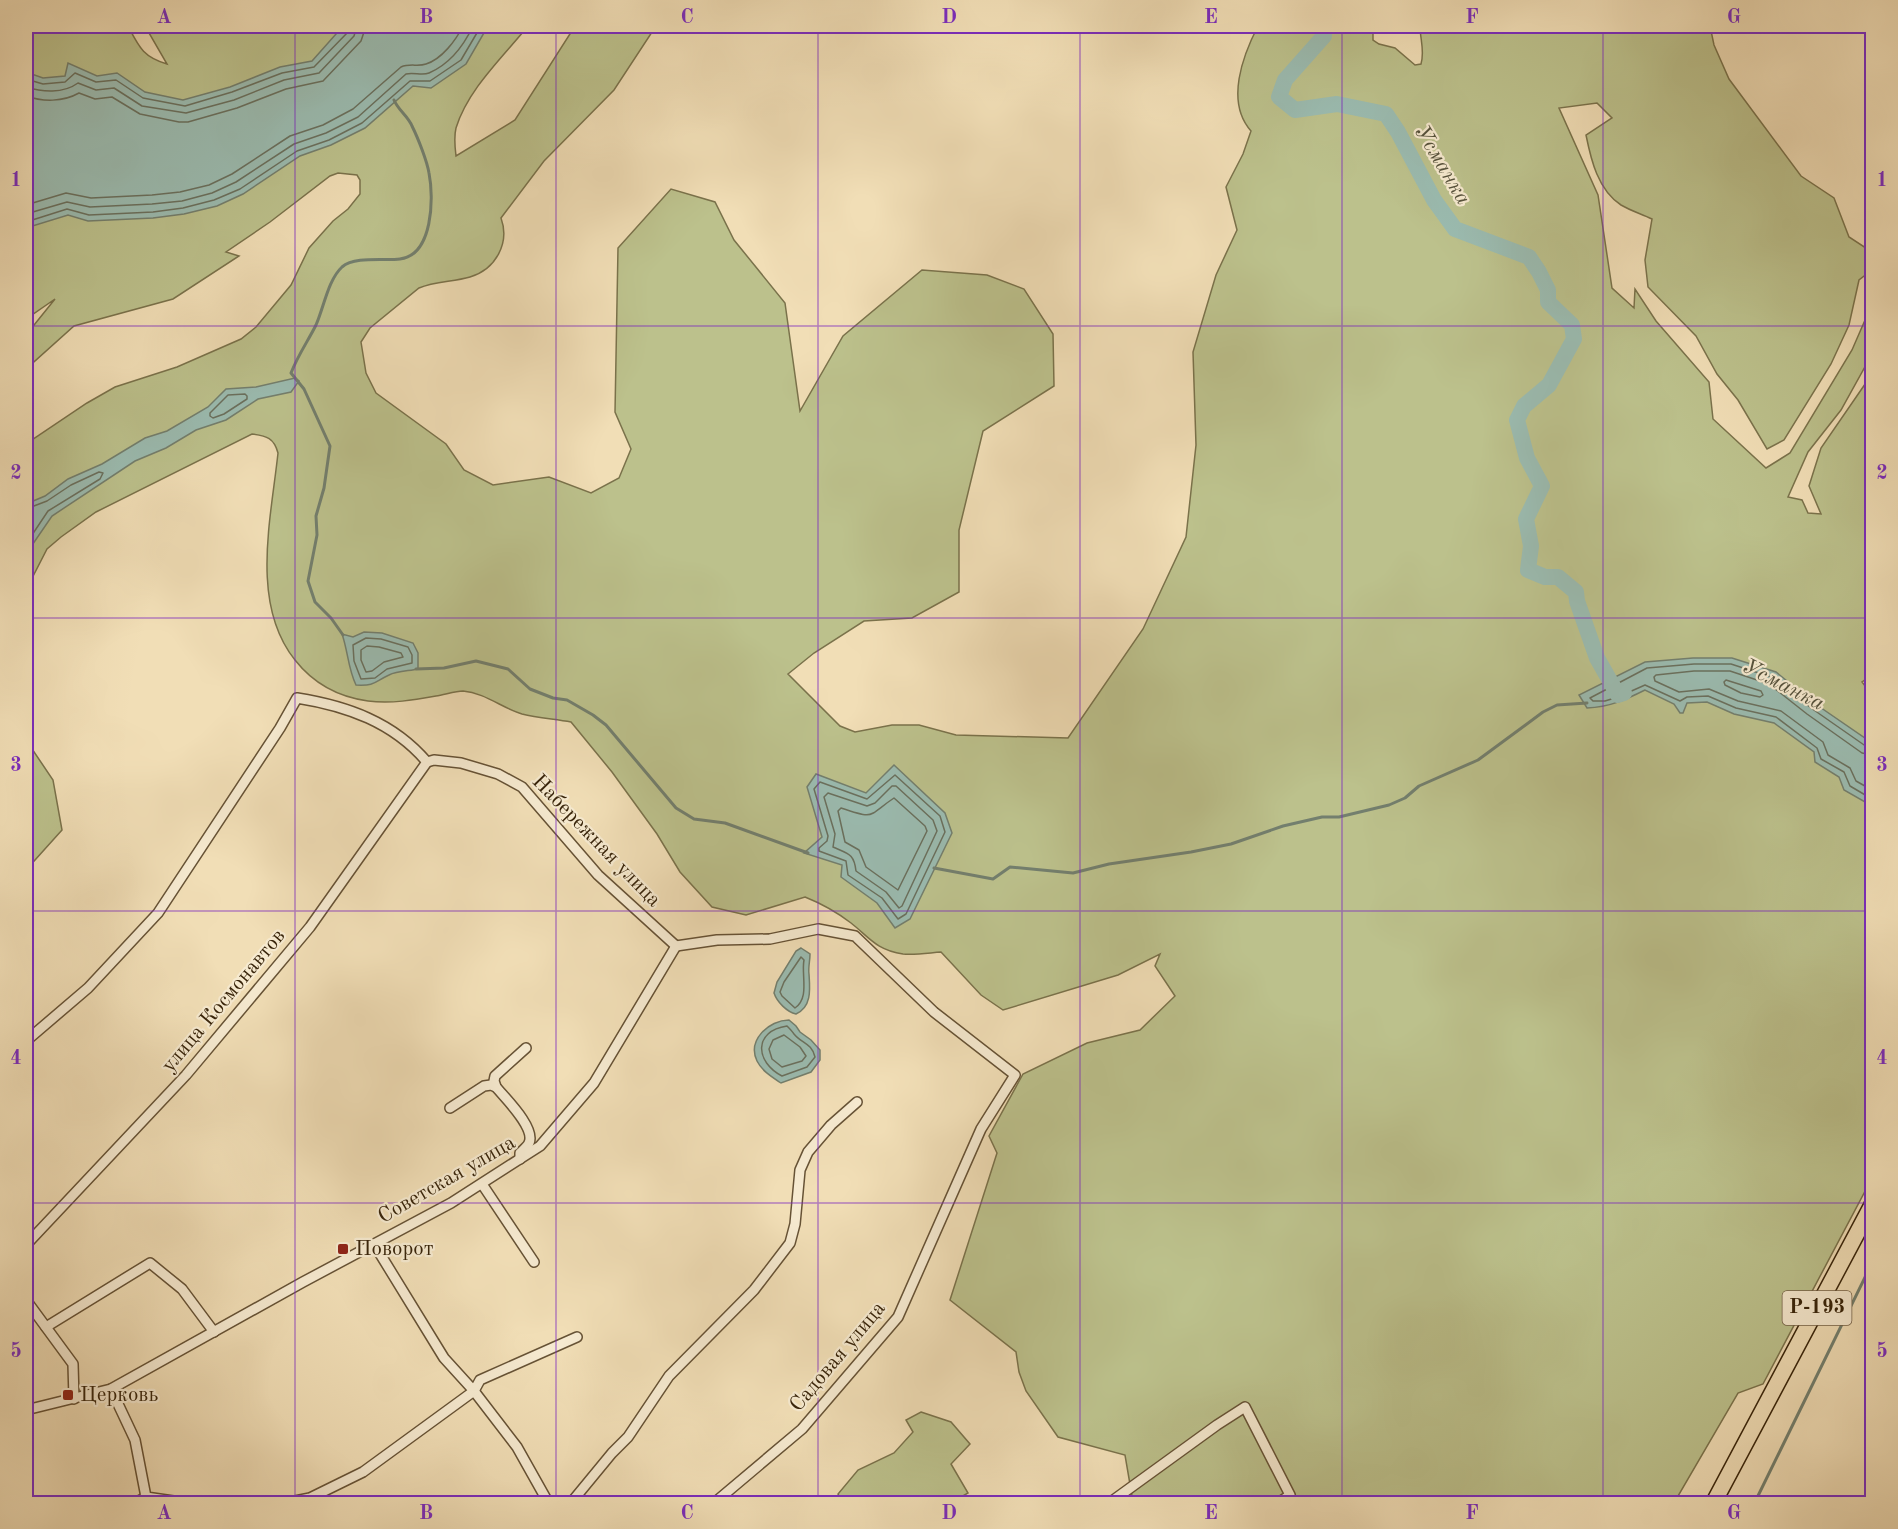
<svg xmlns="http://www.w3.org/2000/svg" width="1898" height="1529" font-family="'Old Standard TT',serif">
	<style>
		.green { fill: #bcc18c; stroke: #7a724b; stroke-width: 1.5 }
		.water { fill: #9bbcb1; stroke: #737f6e; stroke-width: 1.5 }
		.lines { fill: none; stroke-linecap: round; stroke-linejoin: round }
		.shore { stroke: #6a705e; stroke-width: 1.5 }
		.stream { stroke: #737f6e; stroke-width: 3 }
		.river { stroke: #9bbcb1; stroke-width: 16 }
		.minor-casing { stroke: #665235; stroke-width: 12 }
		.trunk-casing { stroke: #38240a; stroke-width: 18 }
		.minor { stroke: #f6ead0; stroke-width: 9 }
		.trunk { stroke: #f1deb6; stroke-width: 15 }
		.grid { fill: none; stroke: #7b2cbf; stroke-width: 1.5; stroke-opacity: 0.55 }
		.poi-dot { fill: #8f2418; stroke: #f6ead0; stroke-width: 2 }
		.labels { text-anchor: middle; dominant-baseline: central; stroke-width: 4.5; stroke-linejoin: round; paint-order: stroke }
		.shield { fill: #f6ead0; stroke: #715f45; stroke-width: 1.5 }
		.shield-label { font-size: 20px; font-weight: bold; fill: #38240a }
		.street-label { font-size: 21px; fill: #38240a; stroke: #f6ead0 }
		.poi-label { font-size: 21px; fill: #38240a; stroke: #f6ead0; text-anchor: start }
		.water-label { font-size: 22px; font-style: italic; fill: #56523c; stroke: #f6ead0 }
		.neatline { fill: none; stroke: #7b2cbf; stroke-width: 2 }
		.grid-label { font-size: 20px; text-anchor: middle; font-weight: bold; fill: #7b2cbf }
	</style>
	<rect width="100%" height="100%" fill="#f1deb6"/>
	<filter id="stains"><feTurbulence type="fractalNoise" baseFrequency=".00333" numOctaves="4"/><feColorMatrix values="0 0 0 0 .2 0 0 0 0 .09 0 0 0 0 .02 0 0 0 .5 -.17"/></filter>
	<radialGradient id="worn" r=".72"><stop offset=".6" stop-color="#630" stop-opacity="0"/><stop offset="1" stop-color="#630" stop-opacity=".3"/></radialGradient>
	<g class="green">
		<path d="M26 26H128C139 47 143 57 167 64L149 33 152 26H528C503 57 468 89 456 128 454 136 455 148 456 156L515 120 575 26H656L614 90 544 161 501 218C510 243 496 269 470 277 453 282 435 281 419 288L370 328 361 342 366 373 376 393 446 444 464 470 493 485 549 477 591 493 619 478 631 449 615 412 618 248 671 189 715 202 734 240 785 303 800 411 843 336 922 270 987 275 1024 289 1053 334 1054 386 983 431 959 530V592L912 618 864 621 814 653 788 674 840 726 855 732 892 725H919L956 735 1068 738 1143 629 1186 537 1196 445 1193 352 1216 275 1237 230 1226 187 1243 154 1251 131C1225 102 1243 55 1258 26H1376L1373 34V40L1379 44 1395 48 1415 65 1421 64C1425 51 1420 39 1420 26H1710L1714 45 1729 79 1801 176 1834 198 1849 237 1869 250 1872 259V270L1859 280 1849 325 1831 364 1784 440 1767 449 1738 400 1717 374 1696 336 1648 287 1645 260 1652 219C1642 214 1631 211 1621 205 1598 190 1591 160 1586 135L1612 118 1597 103 1559 108 1598 195 1612 288 1634 308 1635 289 1656 321 1709 382 1713 419 1766 468 1790 453 1852 350 1872 304V354L1841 410 1808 452 1788 497 1802 500 1808 513 1821 514 1809 486 1821 448 1872 374V675L1862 682 1872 695V1178L1763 1384 1738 1393 1674 1503H1123L1132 1496 1125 1455 1058 1437 1026 1391 1019 1372 1016 1352 950 1300 997 1153 989 1136 1023 1074 1087 1043 1140 1030 1175 996 1155 966 1160 954 1118 975 1003 1010 981 995 941 952C928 953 916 955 903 954 876 950 869 937 851 923 838 913 820 903 805 897L746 915 712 907 680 872 657 834 612 772 571 722C555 719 538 718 522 714 502 708 485 693 463 691 455 691 444 695 436 696 414 700 391 704 368 701 339 697 313 683 295 660 250 604 271 519 278 453 274 438 267 436 252 434L96 512 61 537 47 549 26 590V444L87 403 115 387 177 367 241 339 256 327 291 285 309 248 333 221 348 209 360 194V180L357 175 338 173 330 176 270 222 226 252 239 256 173 299 74 326 26 369V335L55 299 26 319Z"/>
		<polygon points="26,740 53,780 62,830 26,870"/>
		<polygon points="921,1412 951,1422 970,1444 951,1464 968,1493 951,1503 843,1503 838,1494 858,1470 894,1453 913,1432 906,1420"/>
	</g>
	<g class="water">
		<polygon points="346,26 488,26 466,64 431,88 413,86 365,128 331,145 300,156 243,194 217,206 184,214 153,218 88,221 68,215 26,228 26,72 43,78 65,76 68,63 97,76 117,73 145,92 183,100 230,87 280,67 312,61 336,34"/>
		<polygon points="295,378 299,381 291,392 258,399 226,420 196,430 166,448 135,461 52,516 26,554 26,504 45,496 68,479 102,464 145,438 167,431 208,407 226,389 256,387"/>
		<path d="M364 632 382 633 413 643 418 653V669C409 671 397 671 389 675 374 682 376 686 356 685 348 669 348 651 342 634L353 637Z"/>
		<path d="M1693 658H1732L1776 672 1814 703 1872 743V806L1844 790 1839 777 1815 762 1814 752 1774 723 1734 714 1707 702 1687 703 1683 713H1680L1674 704 1645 690C1625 700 1610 707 1587 708L1579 695 1645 662Z"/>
		<polygon points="894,765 945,813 952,833 910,919 895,928 877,903 841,877 842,865 804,853 822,837 807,787 816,774 866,793"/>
		<path d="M801 948 810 954C810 961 808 968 809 974 810 989 812 1007 796 1014 787 1012 777 1002 774 993L777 982 796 951Z"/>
		<path d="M789 1020 796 1026 800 1032 811 1040 820 1050V1060L811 1072 781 1083C772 1077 762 1071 757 1061 747 1040 769 1020 789 1020Z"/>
	</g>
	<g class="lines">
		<g class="shore">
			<polyline points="26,79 43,84 65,82 75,73 96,82 116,80 143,98 185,106 232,92 282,73 314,67 348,32 350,26"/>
			<path d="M26 87C42 92 63 94 78 83L96 90 114 88 142 106 186 113 234 100 284 80 319 73 354 36 357 26"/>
			<path d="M26 96C43 102 63 102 79 93L95 99 112 97 140 114 179 122H188L237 108 286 89 323 81 361 41 366 26"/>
			<path d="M26 205 66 193 91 198 152 195 180 192 209 185 232 174 290 136 323 125 353 109 401 67C410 63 418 67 426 64 442 59 456 40 463 26"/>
			<path d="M26 214 67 202 90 207 152 204 182 201 212 193 236 182 294 144 326 133 358 117 406 74C414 72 422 76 429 73 450 64 464 45 473 26"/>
			<polyline points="26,222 67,209 89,215 153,212 183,208 214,200 240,189 297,151 329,140 362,123 410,81 430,81 461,60 481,26"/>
			<polygon points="245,394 247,396 247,399 224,414 213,418 210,416 210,413 228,395"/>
			<polyline points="26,509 47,501 71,485 99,472 103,473 100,479 48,511 26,544"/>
			<polygon points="366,638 381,639 408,647 412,655 412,663 387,669 375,678 361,679 354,661 353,645"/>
			<polygon points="367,646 379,647 401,653 403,657 384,662 372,671 366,672 361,660 361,650"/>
			<polygon points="1726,680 1761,691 1763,695 1760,697 1741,693 1725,685 1724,682"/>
			<polyline points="1872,748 1867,747 1811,708 1774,678 1731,664 1694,664 1647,668 1590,698 1593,701 1605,701 1618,697 1645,685 1680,701 1687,697 1708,696 1736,708 1776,717 1817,748 1821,759 1844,772 1850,786 1872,799"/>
			<polyline points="1872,755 1862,753 1807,714 1769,684 1730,671 1694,671 1656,675 1654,677 1655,681 1679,692 1709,689 1738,701 1781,711 1823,742 1828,755 1850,768 1856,781 1872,790"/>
			<polygon points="895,775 940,816 945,832 906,914 898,919 882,898 848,875 846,861 819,851 819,848 827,841 828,836 814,789 820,782 867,799"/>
			<path d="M892 786H896L933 820 937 831 902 906 899 908 886 892 856 871C854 853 848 854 833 847L835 834 824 797 828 793 867 806 875 803Z"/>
			<path d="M894 798 925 826 927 831 898 890 866 867 859 850 845 842 838 811 841 808C876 820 867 816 894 798Z"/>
			<path d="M801 957 804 960C801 975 810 998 795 1008L782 996 780 992 784 982Z"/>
			<path d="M787 1026C790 1029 792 1031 794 1034 801 1043 812 1043 815 1057L807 1067 782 1076C755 1062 753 1031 787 1026Z"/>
			<polygon points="784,1035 800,1047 806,1056 802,1061 782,1067 772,1059 769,1049 773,1040"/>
		</g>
		<g class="stream">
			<path d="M343 635 331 618 315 602 308 581 317 535 316 516 324 488 330 446 304 389 291 373C298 355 308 341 316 325 324 307 328 280 342 267 355 256 384 261 400 259 433 255 434 198 429 173 427 161 418 138 412 126 408 116 398 110 394 100"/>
			<polyline points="416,669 444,668 476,661 508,669 530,689 553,698 567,700 593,715 606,725 676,808 694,819 725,823 808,853"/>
			<polyline points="934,868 993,879 1010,867 1073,873 1109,864 1191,852 1231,844 1283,826 1322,817 1339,817 1389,805 1405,798 1419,786 1478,760 1543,712 1557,705 1587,703"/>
			<polyline points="1754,1504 1872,1263"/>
		</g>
		<polyline class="river" points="1324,26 1324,36 1285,80 1279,97 1295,110 1337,104 1386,114 1398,132 1434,200 1455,229 1529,257 1539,272 1548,290 1548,302 1572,325 1574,339 1549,385 1524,406 1517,420 1527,458 1542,486 1526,519 1531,546 1528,570 1545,577 1558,577 1576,592 1577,601 1597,658 1618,695 1624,693"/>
		<g class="minor-casing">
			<g id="minor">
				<polyline points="427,762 434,760 461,763 498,774 522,787 598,875 676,946"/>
				<polyline points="676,946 717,940 770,939 818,929 855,936 934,1012 1015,1075 981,1129 898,1317 802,1429 713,1504"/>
				<path d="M26 1041 88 988 158 913 280 728 297 698C347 706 393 722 427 762"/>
				<polyline points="450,1108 484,1086 491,1085 496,1087"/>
				<path d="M520 1159V1153C523 1150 528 1146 529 1143 536 1128 505 1098 496 1087L494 1081 495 1076 526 1048"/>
				<polyline points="482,1184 534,1262"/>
				<polyline points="374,1244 444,1358 474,1391 517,1447 549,1504"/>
				<polyline points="26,1245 186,1075 310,927 427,762"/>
				<polyline points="26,1300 73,1364 74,1399"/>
				<polyline points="46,1327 150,1263 182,1289 214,1332"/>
				<polyline points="111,1389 135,1440 146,1497 194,1504"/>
				<polyline points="26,1410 111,1389 303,1282 451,1203 540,1146 594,1083 676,946"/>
				<polyline points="133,1504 146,1497"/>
				<polyline points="280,1504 310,1498 363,1472 474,1391 480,1380 577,1337"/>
				<polyline points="570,1504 612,1453 628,1437 669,1376 754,1290 790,1243 795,1224 800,1170 808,1152 831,1125 857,1102"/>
				<polyline points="1108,1504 1217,1425 1245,1407 1290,1495 1277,1504"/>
			</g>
		</g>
		<g class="trunk-casing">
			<polyline id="trunk" points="1713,1504 1872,1205"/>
		</g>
		<use href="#minor" class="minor"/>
		<use href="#trunk" class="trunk"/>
	</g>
	<path class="grid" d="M295 26V1504M556 26V1504M818 26V1504M1080 26V1504M1342 26V1504M1603 26V1504M26 326H1872M26 618H1872M26 911H1872M26 1203H1872"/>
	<g class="poi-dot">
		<rect x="337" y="1243" width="12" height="12" rx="3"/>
		<rect x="62" y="1389" width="12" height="12" rx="3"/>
	</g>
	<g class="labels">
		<rect class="shield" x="1782.5" y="1291" width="69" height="34" rx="4.5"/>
		<g class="shield-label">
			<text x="1817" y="1308">Р-193</text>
		</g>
		<g class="street-label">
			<text transform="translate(596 841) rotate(46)">Набережная улица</text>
			<text transform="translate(224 1001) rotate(-50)">улица Космонавтов</text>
			<text transform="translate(447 1180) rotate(-30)">Советская улица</text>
			<text transform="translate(838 1357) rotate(-50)">Садовая улица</text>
		</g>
		<g class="poi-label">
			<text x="355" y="1249">Поворот</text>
			<text x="80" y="1395">Церковь</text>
		</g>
		<g class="water-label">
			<text transform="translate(1442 165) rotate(59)">Усманка</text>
			<text transform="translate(1783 685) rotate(27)">Усманка</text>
		</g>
	</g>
	<rect width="1898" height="1529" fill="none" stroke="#f1deb6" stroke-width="66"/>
	<rect x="33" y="33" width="1832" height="1463" class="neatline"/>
	<g class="grid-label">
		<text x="164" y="23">A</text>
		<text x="426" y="23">B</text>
		<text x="687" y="23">C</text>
		<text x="949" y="23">D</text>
		<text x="1211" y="23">E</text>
		<text x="1472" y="23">F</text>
		<text x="1734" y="23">G</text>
		<text x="16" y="186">1</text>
		<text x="1882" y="186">1</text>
		<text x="16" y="479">2</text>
		<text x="1882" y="479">2</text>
		<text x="16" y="771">3</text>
		<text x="1882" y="771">3</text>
		<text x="16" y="1064">4</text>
		<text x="1882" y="1064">4</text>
		<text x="16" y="1357">5</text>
		<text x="1882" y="1357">5</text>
		<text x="164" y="1519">A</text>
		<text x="426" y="1519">B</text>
		<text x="687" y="1519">C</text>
		<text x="949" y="1519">D</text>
		<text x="1211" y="1519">E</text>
		<text x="1472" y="1519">F</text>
		<text x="1734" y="1519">G</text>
	</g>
	<rect width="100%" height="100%" filter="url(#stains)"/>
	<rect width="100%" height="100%" fill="url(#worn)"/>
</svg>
